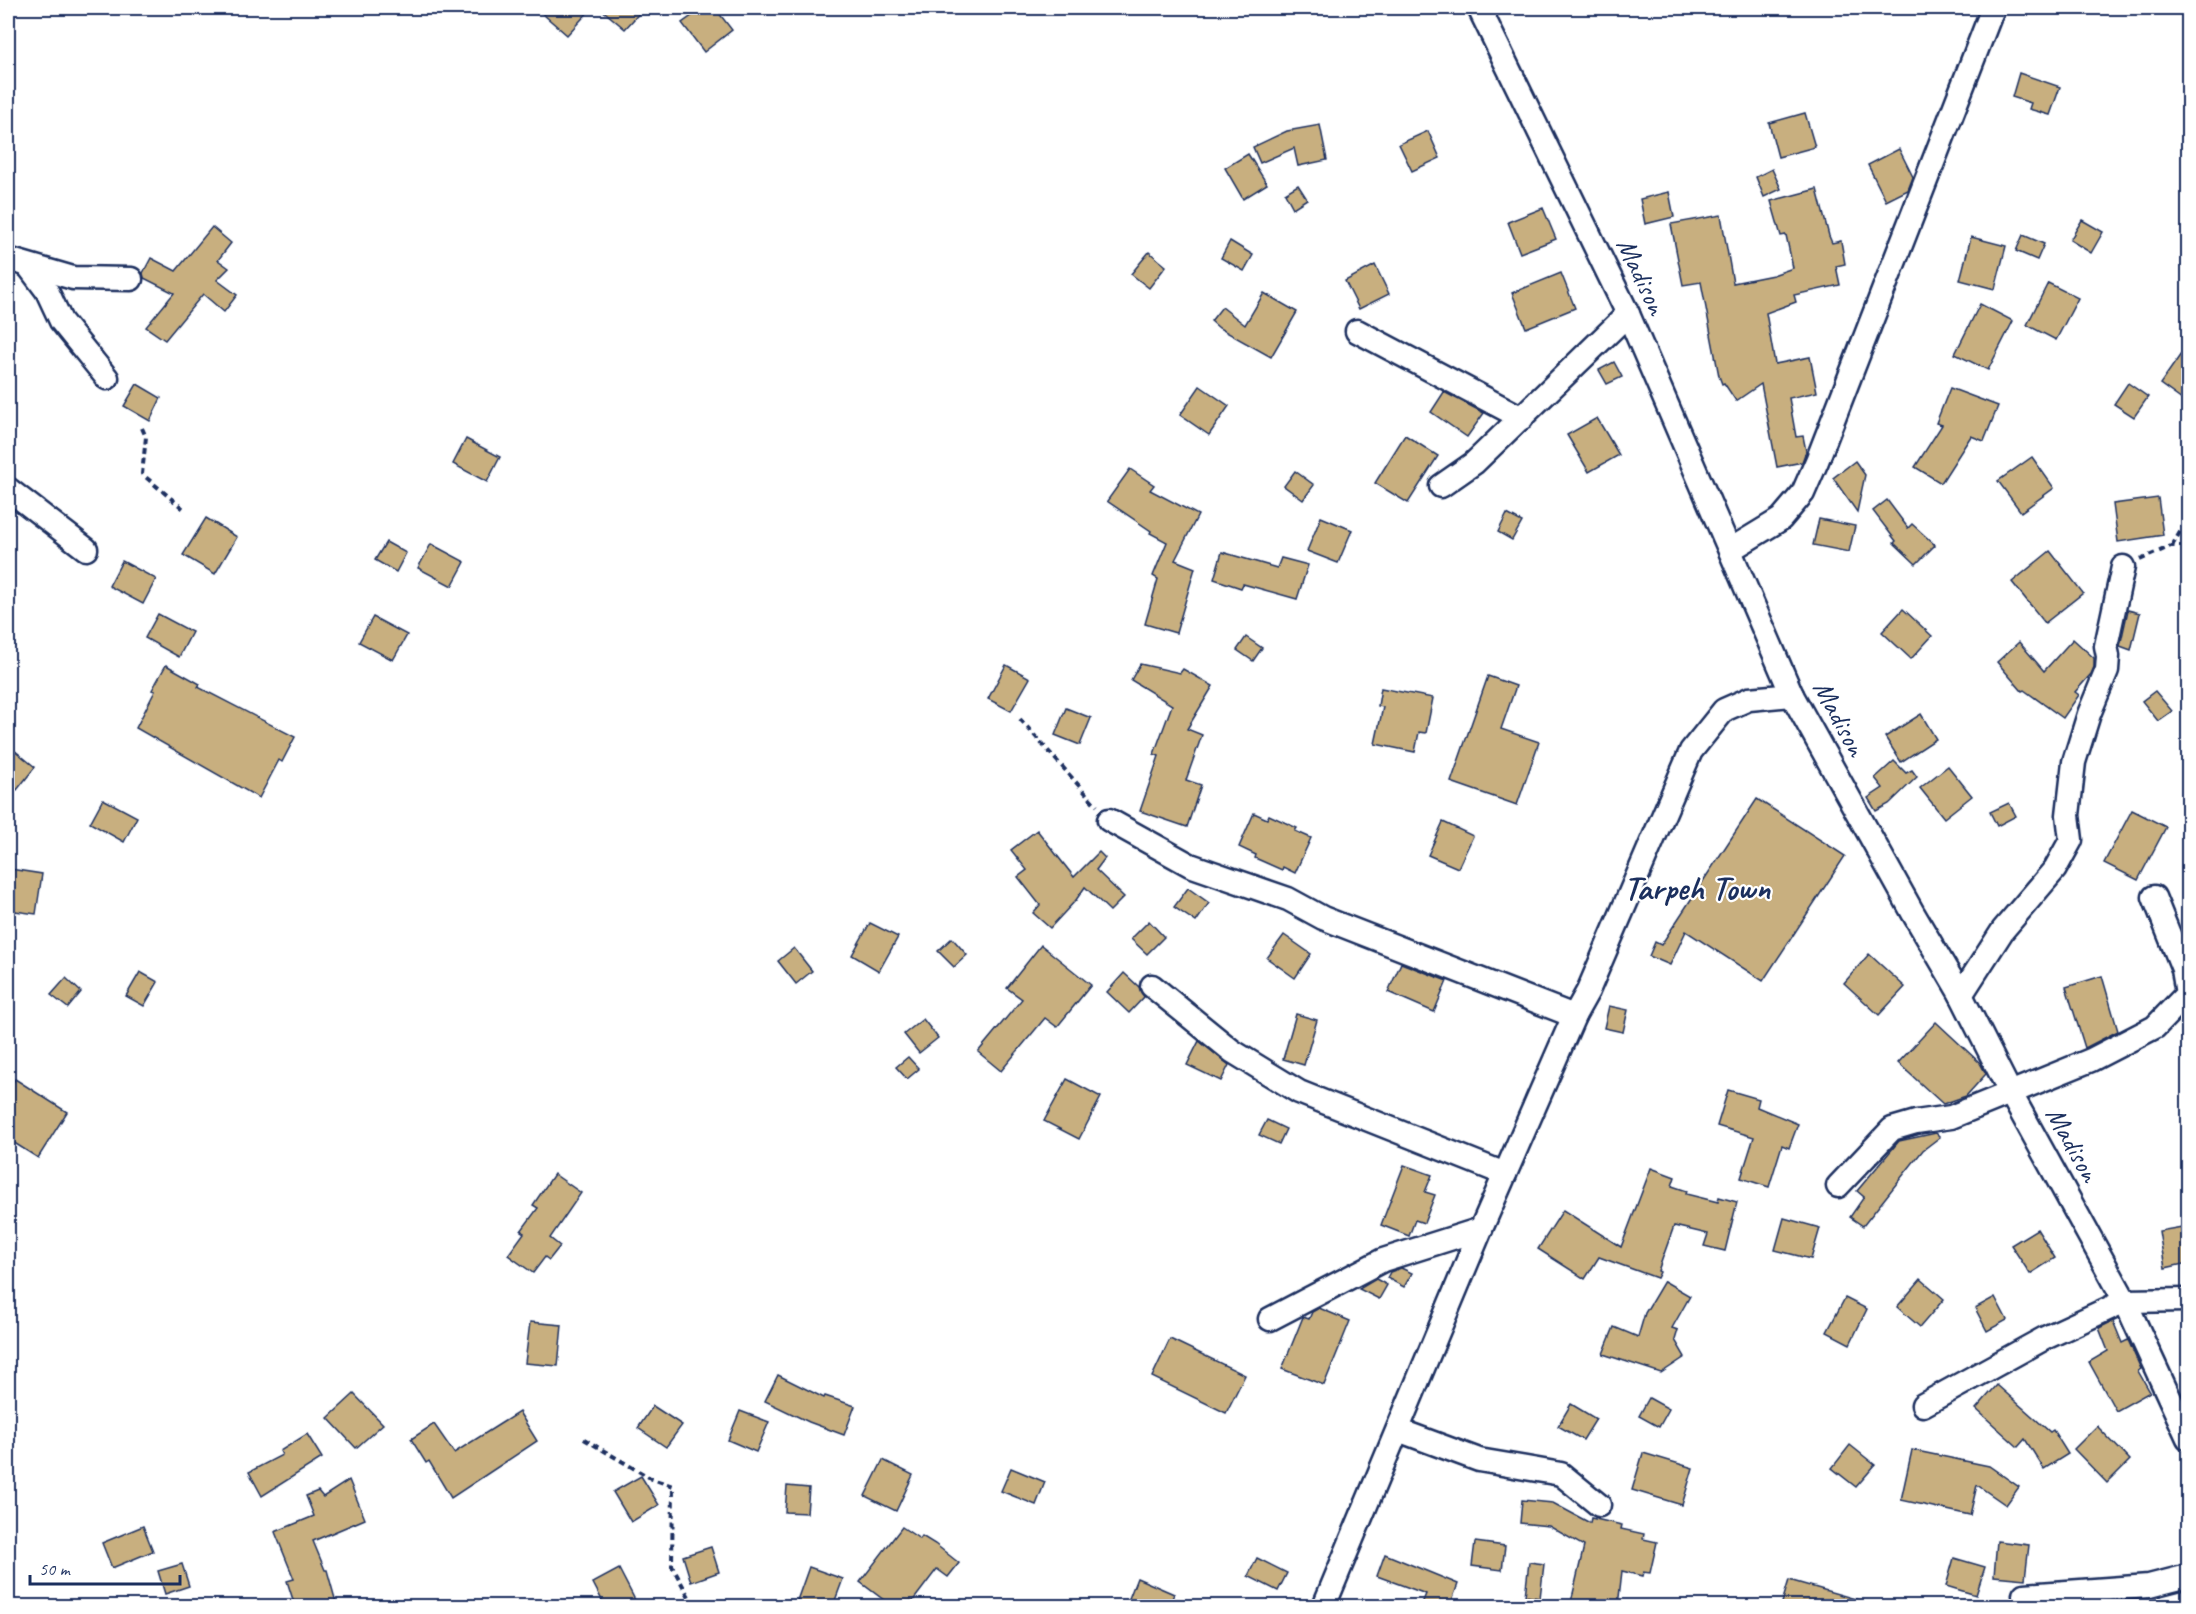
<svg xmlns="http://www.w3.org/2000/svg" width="2196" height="1614" font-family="Caveat,sans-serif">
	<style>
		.building { fill: #c8af7f; stroke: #1b2f5e; stroke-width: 1.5 }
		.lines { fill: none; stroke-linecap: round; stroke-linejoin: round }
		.minor-casing { stroke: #1b2f5e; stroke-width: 27 }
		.path { stroke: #1b2f5e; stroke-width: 4; stroke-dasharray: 6 4.5; stroke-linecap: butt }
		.minor { stroke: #fff; stroke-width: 22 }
		.labels { text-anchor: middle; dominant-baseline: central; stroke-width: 4.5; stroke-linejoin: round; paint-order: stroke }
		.street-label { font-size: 28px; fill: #1b2f5e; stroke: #fff }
		.district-label { font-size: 34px; font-weight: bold; fill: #1b2f5e; stroke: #fff }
	</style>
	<rect width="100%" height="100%" fill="#fff"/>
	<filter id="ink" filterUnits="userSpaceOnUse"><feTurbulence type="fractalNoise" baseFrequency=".0167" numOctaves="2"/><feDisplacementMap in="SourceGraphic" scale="12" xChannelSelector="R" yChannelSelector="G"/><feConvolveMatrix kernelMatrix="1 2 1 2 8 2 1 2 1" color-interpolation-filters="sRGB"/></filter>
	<g filter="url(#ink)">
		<g class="building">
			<polygon points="536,8 592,8 567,35"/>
			<polygon points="600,8 644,8 625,29"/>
			<polygon points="703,8 715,8 732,30 704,52 682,23"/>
			<polygon points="2019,73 2060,87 2050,115 2029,109 2031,103 2012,97"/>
			<polygon points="1805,113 1815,147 1778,157 1769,123"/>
			<polygon points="1320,125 1327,160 1298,166 1294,148 1260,163 1253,147 1287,131"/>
			<polygon points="1428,131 1440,158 1412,171 1399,144"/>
			<polygon points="1899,149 1913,177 1908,190 1886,201 1868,165"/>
			<polygon points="1248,154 1267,184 1243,199 1225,168"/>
			<polygon points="1772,169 1781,189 1764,197 1756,177"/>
			<polygon points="1298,185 1307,199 1293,208 1285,193"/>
			<polygon points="1817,189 1829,236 1832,243 1841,241 1845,264 1836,266 1840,285 1794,295 1796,302 1766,313 1775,364 1810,357 1817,392 1789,398 1796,437 1803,436 1806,451 1802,462 1777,467 1761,384 1736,401 1724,383 1722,384 1719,376 1701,282 1683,285 1671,224 1721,215 1733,283 1773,275 1793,268 1786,235 1781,236 1771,201"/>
			<polygon points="1669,192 1674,217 1645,224 1640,199"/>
			<polygon points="1543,208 1556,239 1520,253 1508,222"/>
			<polygon points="2082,220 2103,232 2091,253 2070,240"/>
			<polygon points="212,227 231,243 218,260 229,268 217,280 237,295 224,312 203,294 165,340 146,327 174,293 144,278 143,273 151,258 176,271"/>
			<polygon points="2023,235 2044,244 2037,260 2016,251"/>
			<polygon points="1971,237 2006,246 1995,289 1960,280"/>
			<polygon points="1230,241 1253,255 1244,271 1221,258"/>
			<polygon points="1149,252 1166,266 1149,288 1131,274"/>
			<polygon points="1375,265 1389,294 1359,309 1345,281"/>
			<polygon points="1561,273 1575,308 1526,328 1512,293"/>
			<polygon points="2048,283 2078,298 2056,340 2027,325"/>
			<polygon points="1264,293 1297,312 1271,357 1219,328 1211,321 1222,307 1245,325"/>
			<polygon points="1980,304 2013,321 1988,370 1955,354"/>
			<polygon points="2188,344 2188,391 2182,400 2160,384"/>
			<polygon points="1614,362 1622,377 1607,384 1599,370"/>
			<polygon points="2128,383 2148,397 2134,417 2114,404"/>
			<polygon points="137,384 161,398 150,421 124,406"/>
			<polygon points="1200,386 1229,406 1209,435 1180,415"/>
			<polygon points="1950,388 1998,406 1984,441 1971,436 1941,483 1915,467 1942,425 1936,423"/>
			<polygon points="1444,392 1484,413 1467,437 1431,412"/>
			<polygon points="1597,418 1619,455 1589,472 1567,435"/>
			<polygon points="1405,435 1438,456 1408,503 1375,483"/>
			<polygon points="466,439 500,457 487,482 453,464"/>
			<polygon points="2032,457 2054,488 2021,512 1998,481"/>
			<polygon points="1855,461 1865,475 1857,512 1833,478"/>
			<polygon points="1130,469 1154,485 1150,490 1198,515 1175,560 1195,568 1176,633 1145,624 1158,579 1153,576 1167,542 1150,533 1151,531 1107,501"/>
			<polygon points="1295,471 1314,485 1303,500 1284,486"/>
			<polygon points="2158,498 2163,535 2118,542 2113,504"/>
			<polygon points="1887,500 1908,528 1912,524 1935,545 1916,564 1894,543 1896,541 1873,511"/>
			<polygon points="1507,514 1522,522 1512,540 1498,532"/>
			<polygon points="1321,517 1352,530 1338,563 1307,551"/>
			<polygon points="206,518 237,537 215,574 183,555"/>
			<polygon points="1819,519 1855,526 1849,552 1813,545"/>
			<polygon points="386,542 406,553 396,572 375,560"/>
			<polygon points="431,544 465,562 452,586 418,568"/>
			<polygon points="2050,551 2083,593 2045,623 2012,582"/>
			<polygon points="1222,552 1277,568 1281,558 1308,565 1297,599 1243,584 1241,588 1214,579"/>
			<polygon points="122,561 156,579 143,604 109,586"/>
			<polygon points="1903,609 1932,636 1911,659 1882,632"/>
			<polygon points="2128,610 2140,613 2131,650 2120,646"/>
			<polygon points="158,614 192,632 179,657 145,638"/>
			<polygon points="373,617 407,635 393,660 359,642"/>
			<polygon points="1246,637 1262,648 1253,661 1237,650"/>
			<polygon points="2073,639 2094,658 2094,667 2091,674 2075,692 2079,695 2063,718 2024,690 2022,691 1997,662 2019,642 2044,671"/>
			<polygon points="1140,664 1180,673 1183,669 1213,686 1187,729 1202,735 1186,780 1201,785 1187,827 1140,811 1159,756 1154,754 1172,705 1131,680"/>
			<polygon points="166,665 200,684 198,687 295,737 282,762 279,760 259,798 136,728 155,691 152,690"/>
			<polygon points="1006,665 1030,678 1011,711 988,699"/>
			<polygon points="1488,676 1516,686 1501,729 1539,742 1517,805 1451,782"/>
			<polygon points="1381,688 1433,698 1426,733 1419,732 1415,752 1375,744 1383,707 1378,706"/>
			<polygon points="2155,691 2172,711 2158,721 2142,701"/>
			<polygon points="1066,708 1091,718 1080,745 1055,735"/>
			<polygon points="1921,714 1936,739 1901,762 1885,737"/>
			<polygon points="8,745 35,767 17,790 8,782"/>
			<polygon points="1894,761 1906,773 1912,770 1917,777 1889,804 1876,811 1868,798 1883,788 1875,778"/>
			<polygon points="1948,766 1972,796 1944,818 1920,788"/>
			<polygon points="103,799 137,817 124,842 90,823"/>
			<polygon points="1757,799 1845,856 1763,981 1686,931 1670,965 1649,956 1655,942 1661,945"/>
			<polygon points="2009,803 2016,816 1997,826 1990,812"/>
			<polygon points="2132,810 2166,827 2138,880 2104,863"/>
			<polygon points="1254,813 1267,819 1269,815 1297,828 1295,831 1311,838 1295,873 1283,867 1282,870 1255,858 1256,855 1239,847"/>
			<polygon points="1443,822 1473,836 1458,868 1428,855"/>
			<polygon points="1037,830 1074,877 1099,852 1105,858 1096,870 1124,897 1110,911 1085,887 1076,900 1050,928 1033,913 1040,905 1018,877 1027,870 1011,850"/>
			<polygon points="10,869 42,874 36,914 8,910"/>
			<polygon points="1188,888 1209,903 1196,922 1174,907"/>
			<polygon points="1149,921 1164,937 1147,954 1131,939"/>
			<polygon points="870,923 898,937 879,971 852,955"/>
			<polygon points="1284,935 1311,954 1295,978 1267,958"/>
			<polygon points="952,938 967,955 954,967 938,951"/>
			<polygon points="1041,945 1091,985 1057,1027 1045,1018 1001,1071 978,1052 1022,999 1007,988"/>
			<polygon points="794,948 812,971 796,984 778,961"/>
			<polygon points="1869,954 1905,987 1879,1015 1844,983"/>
			<polygon points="1401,963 1447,981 1434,1012 1388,992"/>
			<polygon points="140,972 158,982 144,1006 126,996"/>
			<polygon points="1124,973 1139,987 1144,997 1129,1013 1107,992"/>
			<polygon points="2102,976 2118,1031 2085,1048 2066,987"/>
			<polygon points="66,978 81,992 68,1008 51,995"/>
			<polygon points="1609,1006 1628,1010 1623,1032 1604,1028"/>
			<polygon points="1296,1014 1317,1020 1304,1065 1283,1059"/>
			<polygon points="923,1019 938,1038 919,1053 904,1034"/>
			<polygon points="1936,1022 1980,1063 1986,1074 1966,1096 1943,1104 1898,1063"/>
			<polygon points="1199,1041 1229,1065 1221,1081 1187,1065"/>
			<polygon points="908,1057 919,1069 907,1079 896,1067"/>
			<polygon points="15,1079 67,1112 38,1158 8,1139 8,1091"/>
			<polygon points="1067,1079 1101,1097 1079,1139 1044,1121"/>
			<polygon points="1728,1090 1759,1099 1757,1107 1798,1124 1789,1148 1782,1145 1769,1187 1741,1178 1754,1137 1717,1126"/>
			<polygon points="1267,1120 1286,1129 1279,1144 1259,1135"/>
			<polygon points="1936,1133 1940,1137 1923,1150 1863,1226 1850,1217 1864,1197 1857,1191 1899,1141"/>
			<polygon points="1404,1165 1432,1175 1425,1192 1435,1195 1424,1223 1415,1220 1409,1236 1381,1225"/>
			<polygon points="1651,1168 1675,1177 1672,1186 1687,1191 1686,1194 1718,1202 1719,1197 1737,1202 1725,1251 1704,1246 1708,1234 1674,1226 1658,1271 1660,1272 1657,1278 1599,1257 1585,1279 1538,1249 1563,1210 1621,1247"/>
			<polygon points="554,1174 581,1193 550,1238 560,1246 549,1260 545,1257 533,1273 508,1255 524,1233 521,1231 538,1208 533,1205"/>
			<polygon points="1784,1218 1820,1228 1811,1259 1775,1250"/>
			<polygon points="2188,1226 2188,1263 2165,1268 2159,1231"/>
			<polygon points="2037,1229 2055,1258 2030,1274 2011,1245"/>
			<polygon points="1401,1268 1412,1273 1404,1287 1387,1278 1390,1272"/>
			<polygon points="1376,1279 1387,1285 1379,1299 1359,1289"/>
			<polygon points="1921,1279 1944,1299 1920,1327 1897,1307"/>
			<polygon points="1664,1281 1690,1296 1672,1328 1678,1330 1675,1340 1685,1357 1661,1373 1603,1354 1614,1327 1638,1337 1645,1313"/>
			<polygon points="1995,1297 2007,1320 1987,1331 1975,1308"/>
			<polygon points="1845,1298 1867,1309 1850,1344 1827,1332"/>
			<polygon points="1319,1308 1350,1321 1324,1385 1282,1369 1303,1317 1309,1319 1312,1312"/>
			<polygon points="2113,1321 2122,1343 2128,1340 2141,1369 2138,1371 2150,1392 2116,1411 2089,1362 2108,1351 2099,1328"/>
			<polygon points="530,1322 562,1325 558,1366 525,1363"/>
			<polygon points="1170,1339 1245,1375 1226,1413 1152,1377"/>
			<polygon points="778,1375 824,1398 825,1396 855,1406 844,1435 809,1422 765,1401"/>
			<polygon points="1997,1385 2050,1432 2053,1430 2068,1454 2044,1469 2025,1439 2018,1447 1976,1409"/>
			<polygon points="354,1394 383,1424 356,1448 328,1418"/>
			<polygon points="1649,1398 1669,1409 1659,1427 1639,1416"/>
			<polygon points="1571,1404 1596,1419 1583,1440 1558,1426"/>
			<polygon points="653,1406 682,1425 666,1447 638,1428"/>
			<polygon points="740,1411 769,1422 756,1452 728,1440"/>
			<polygon points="519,1412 537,1441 451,1498 429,1461 426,1463 411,1439 434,1424 454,1453"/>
			<polygon points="2097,1426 2130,1460 2107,1483 2074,1449"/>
			<polygon points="307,1434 322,1458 262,1496 249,1472 282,1455 280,1451"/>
			<polygon points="1850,1445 1875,1465 1856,1487 1832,1468"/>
			<polygon points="1912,1450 1989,1466 2019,1487 2006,1505 1977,1485 1970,1515 1901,1500"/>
			<polygon points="1643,1453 1693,1468 1682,1505 1632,1490"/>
			<polygon points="883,1460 913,1475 896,1511 865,1496"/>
			<polygon points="1011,1468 1045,1482 1036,1505 1001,1491"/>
			<polygon points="641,1476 659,1505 631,1522 613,1492"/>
			<polygon points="349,1480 365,1519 313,1541 325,1570 327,1570 337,1606 295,1606 287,1581 294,1579 275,1532 314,1516 306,1496 318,1491 323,1497"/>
			<polygon points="787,1486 809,1488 807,1513 785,1512"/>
			<polygon points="1522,1500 1553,1503 1590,1523 1591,1518 1622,1525 1621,1529 1644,1534 1643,1539 1657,1542 1650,1573 1643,1572 1642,1576 1622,1571 1618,1606 1580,1606 1581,1603 1571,1602 1584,1546 1549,1526 1520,1523"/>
			<polygon points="143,1526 153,1551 112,1568 102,1543"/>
			<polygon points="902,1527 920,1539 922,1536 935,1544 959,1563 948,1577 937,1569 909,1606 892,1606 860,1582"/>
			<polygon points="1997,1541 2029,1545 2025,1579 1994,1576"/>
			<polygon points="1475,1542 1505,1546 1502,1570 1472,1566"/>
			<polygon points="711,1547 719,1572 691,1582 683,1556"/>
			<polygon points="1385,1554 1458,1584 1450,1606 1421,1606 1426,1594 1377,1576"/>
			<polygon points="1257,1558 1287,1573 1278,1591 1248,1576"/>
			<polygon points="1954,1558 1985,1567 1976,1595 1946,1586"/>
			<polygon points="1529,1562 1544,1564 1540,1598 1525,1596"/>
			<polygon points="182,1564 189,1586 165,1594 158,1571"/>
			<polygon points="809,1567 843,1579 833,1606 795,1606"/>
			<polygon points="619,1569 635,1600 623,1606 605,1606 593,1583"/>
			<polygon points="1137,1578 1174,1594 1169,1606 1141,1606 1128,1601"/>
			<polygon points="1789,1580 1866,1602 1866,1606 1781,1606"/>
		</g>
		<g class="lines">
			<g class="minor-casing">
				<g id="minor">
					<polyline points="1479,8 1628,314 1792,695 1913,913 1961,995 2010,1092 2125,1301 2188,1438"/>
					<polyline points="8,259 73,278 131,279"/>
					<polyline points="29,267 47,291 61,321 107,378"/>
					<polyline points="1357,331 1522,418"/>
					<polyline points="1441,486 1474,463 1628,314"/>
					<polyline points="8,489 86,549"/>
					<polyline points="1730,550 1781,519 1803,493 1817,461 1993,8"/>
					<polyline points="1109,820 1190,865 1288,899 1323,918 1574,1016"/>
					<polyline points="1152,986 1232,1051 1299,1092 1505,1174"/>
					<polyline points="1961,995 2003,930 2055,869 2071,840 2068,815 2074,762 2089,714 2107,670 2108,656 2106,646 2123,567"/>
					<polyline points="1838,1186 1892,1129 1916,1122 1951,1117 2091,1060 2155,1027 2187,994 2183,969 2154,897"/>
					<polyline points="1270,1319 1383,1260 1481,1229"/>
					<polyline points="1923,1405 2045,1338 2125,1301 2188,1300"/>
					<polyline points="1398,1430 1479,1460 1561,1474 1599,1505"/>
					<polyline points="2024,1595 2149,1586 2188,1576"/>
					<polyline points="1324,1606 1481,1229 1574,1016 1588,991 1691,751 1724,710 1749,699 1792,695"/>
				</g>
			</g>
			<g class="path">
				<polyline points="142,428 146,437 142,474 186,511"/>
				<polyline points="2172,546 2188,518"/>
				<polyline points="2140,560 2171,546 2188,546"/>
				<polyline points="1020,719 1097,806"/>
				<polyline points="584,1439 652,1479 673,1486 672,1566 694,1606"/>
			</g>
			<use href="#minor" class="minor"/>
		</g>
	</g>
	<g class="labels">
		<g class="street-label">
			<text transform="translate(1642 276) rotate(65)">Madison</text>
			<text transform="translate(1840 718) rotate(62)">Madison</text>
			<text transform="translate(2073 1144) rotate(61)">Madison</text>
		</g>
		<g class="district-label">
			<text x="1697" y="887">Tarpeh Town</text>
		</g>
	</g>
	<rect width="2196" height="1614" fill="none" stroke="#fff" stroke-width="30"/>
	<rect x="15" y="15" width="2166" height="1584" fill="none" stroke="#1b2f5e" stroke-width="2" filter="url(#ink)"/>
	<path d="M30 1575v9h150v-9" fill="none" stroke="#1b2f5e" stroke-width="3"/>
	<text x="39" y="1575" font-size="18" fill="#1b2f5e" stroke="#ffffff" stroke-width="4.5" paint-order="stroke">50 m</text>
</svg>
